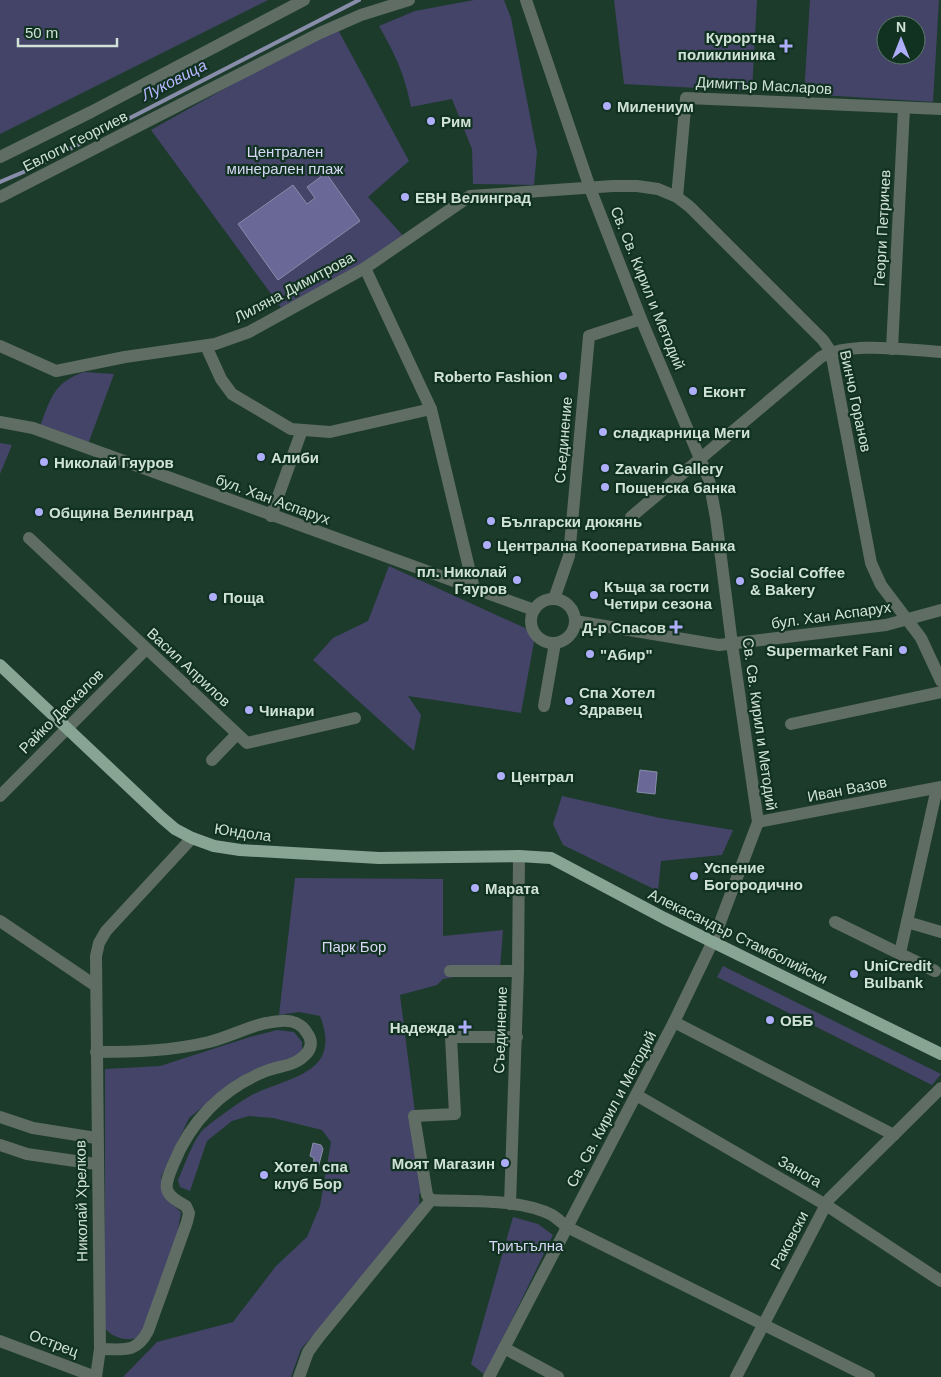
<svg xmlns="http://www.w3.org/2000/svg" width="941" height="1377" font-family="Helvetica,sans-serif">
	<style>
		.green { fill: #444368; fill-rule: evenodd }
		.water { fill: #696896; stroke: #888daa }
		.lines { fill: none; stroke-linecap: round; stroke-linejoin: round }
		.stream { stroke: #888daa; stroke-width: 4 }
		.minor { stroke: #5f6d64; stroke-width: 12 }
		.major { stroke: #88a593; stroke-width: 12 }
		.poi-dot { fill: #afaefa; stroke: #113121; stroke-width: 2 }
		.labels { text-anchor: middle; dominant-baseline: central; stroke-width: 4.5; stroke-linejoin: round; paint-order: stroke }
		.poi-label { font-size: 15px; font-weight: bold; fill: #d0e2d7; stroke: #113121; text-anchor: start }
		.street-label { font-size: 15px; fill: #d0e2d7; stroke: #113121 }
		.park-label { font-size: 15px; fill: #d7d8f5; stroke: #113121 }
		.water-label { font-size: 16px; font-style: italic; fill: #b7b6fe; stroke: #113121 }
	</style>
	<rect width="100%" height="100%" fill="#1c3b2b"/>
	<g class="green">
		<polygon points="0,0 268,0 0,134"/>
		<path d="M474 0H504L511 18 537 152 534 185 473 184 472 149 452 99 411 107C405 75 395 54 379 26L415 11Z"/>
		<polygon points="614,0 757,0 752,91 624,84"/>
		<path d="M810 0H939L933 102 804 94ZM886 25H916V55H886Z"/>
		<polygon points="336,26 409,161 368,197 406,239 285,313 151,130"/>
		<path d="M84 372 114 374 88 444 40 426C51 398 53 383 84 372Z"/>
		<polygon points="0,443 12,445 0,474"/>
		<polygon points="389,566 525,628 534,642 521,713 408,696 421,715 414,751 313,660 333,638 368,621"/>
		<polygon points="562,796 660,818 733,830 722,855 661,861 658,891 563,845 553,824"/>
		<path d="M295 878 443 879V936L503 930 500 969 443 979 437 985 400 995 422 1167 424 1192 419 1194 420 1214 301 1349 291 1377H123L157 1342 233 1322 276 1266 307 1237 320 1206 331 1142 322 1130 273 1118 249 1116 232 1121 207 1141 190 1191 180 1187 178 1180C184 1167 192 1143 201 1132 208 1124 241 1101 250 1096 288 1076 343 1075 320 1016L299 1012 279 1015Z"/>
		<polygon points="723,966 941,1074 932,1085 717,977"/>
		<path d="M277 1030 294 1032 302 1042V1053L237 1079 189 1118 161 1177 166 1199 181 1212 176 1242 144 1328 138 1338C124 1341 115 1338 105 1329V1069L160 1066 250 1037Z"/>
		<polygon points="513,1217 538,1224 553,1235 485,1375 471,1364"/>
	</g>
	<g class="water">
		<polygon points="326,173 360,221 278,280 238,224 293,185 307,204 315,198 307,187"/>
		<polygon points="640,770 657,772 655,794 637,792"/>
		<polygon points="313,1143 321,1145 323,1149 318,1168 313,1166 314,1158 310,1156"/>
	</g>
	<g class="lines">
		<polyline class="stream" points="0,182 33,168 359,0"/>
		<g class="minor">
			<polyline points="0,157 91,112 304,0"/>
			<polyline points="0,197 320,33 361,15 409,0"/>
			<polyline points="677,197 686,98 941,109"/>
			<polyline points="0,346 56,371 125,357 215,344 249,332 365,268 470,196 613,186 637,186 658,189 677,197 690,207 823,340 831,352 871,563 881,585 921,638 941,681"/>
			<polyline points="206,346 221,379 232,394 291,429 330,432 431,409 365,268"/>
			<polyline points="892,349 904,108"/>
			<polyline points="431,409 474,589"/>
			<polyline points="0,422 33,428 534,610"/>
			<polyline points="271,516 302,430"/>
			<path d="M631 517 821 357C852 341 906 350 941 352"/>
			<polyline points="29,538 247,743 355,718"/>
			<polyline points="554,599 569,556 589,336 641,319"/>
			<circle cx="553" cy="621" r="22"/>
			<polyline points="575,621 719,645 886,625 941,610"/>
			<polyline points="544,706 555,643"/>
			<polyline points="791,724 941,692"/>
			<polyline points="212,760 237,734"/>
			<polyline points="0,796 146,649"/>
			<polyline points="758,822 941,787"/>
			<polyline points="0,921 96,986"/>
			<polyline points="835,922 935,971"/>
			<polyline points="907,922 941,932"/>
			<polyline points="900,953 937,788"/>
			<polyline points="450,971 518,971"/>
			<polyline points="674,1022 894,1135"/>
			<path d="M96 1052C134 1052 171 1051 209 1042 233 1036 256 1022 281 1021 292 1020 302 1024 307 1033 313 1041 312 1049 304 1056 294 1066 279 1066 266 1071 222 1088 190 1122 173 1165 163 1188 163 1194 186 1206L189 1213 187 1222 148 1331C136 1354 123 1349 100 1349"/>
			<polyline points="638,1096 826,1205 941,1281"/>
			<polyline points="0,1117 33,1128 96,1138"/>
			<polyline points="0,1145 27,1154 96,1164"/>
			<polyline points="431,1200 427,1195 414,1116 455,1114 451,1037 517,1037"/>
			<polyline points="510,1204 518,971 519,856"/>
			<polyline points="0,1341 96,1377"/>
			<polyline points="504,1348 558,1377"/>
			<polyline points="96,1377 100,1349 96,956 99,943 106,931 192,838"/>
			<path d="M299 1377 308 1352 319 1337 431 1200C467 1202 520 1198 552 1215 557 1218 562 1223 567 1227L869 1377"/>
			<polyline points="489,1377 674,1022 713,941 758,822 732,644 716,518 709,480 641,319 590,188 526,0"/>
			<polyline points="736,1377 829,1199 941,1088"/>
		</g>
		<polyline class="major" points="0,665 161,817 175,829 192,838 214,846 240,850 379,858 519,856 551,858 664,918 941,1054"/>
	</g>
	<g class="poi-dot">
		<path d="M783.5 38.5h5v5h5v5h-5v5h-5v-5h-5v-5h5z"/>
		<circle cx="607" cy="106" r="5"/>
		<circle cx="431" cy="121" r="5"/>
		<circle cx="405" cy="197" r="5"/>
		<circle cx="563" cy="376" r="5"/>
		<circle cx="693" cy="391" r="5"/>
		<circle cx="603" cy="432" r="5"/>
		<circle cx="261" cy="457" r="5"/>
		<circle cx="44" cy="462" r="5"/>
		<circle cx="605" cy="468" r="5"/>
		<circle cx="605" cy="487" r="5"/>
		<circle cx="39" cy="512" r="5"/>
		<circle cx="491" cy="521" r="5"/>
		<circle cx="487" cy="545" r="5"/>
		<circle cx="517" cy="580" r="5"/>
		<circle cx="740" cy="581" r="5"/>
		<circle cx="594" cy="595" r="5"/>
		<circle cx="213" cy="597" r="5"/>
		<path d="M673.5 619.5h5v5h5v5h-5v5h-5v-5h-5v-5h5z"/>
		<circle cx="903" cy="650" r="5"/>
		<circle cx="590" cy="654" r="5"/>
		<circle cx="569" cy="701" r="5"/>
		<circle cx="249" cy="710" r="5"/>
		<circle cx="501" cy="776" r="5"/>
		<circle cx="694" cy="876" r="5"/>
		<circle cx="475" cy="888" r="5"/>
		<circle cx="854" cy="974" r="5"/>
		<circle cx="770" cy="1020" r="5"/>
		<path d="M462.5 1019.5h5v5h5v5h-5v5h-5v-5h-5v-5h5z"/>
		<circle cx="505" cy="1163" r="5"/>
		<circle cx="264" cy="1175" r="5"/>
	</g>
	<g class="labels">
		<g class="poi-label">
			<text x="775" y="37" text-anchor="end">Курортна<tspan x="775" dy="17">поликлиника</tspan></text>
			<text x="617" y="106">Милениум</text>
			<text x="441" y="121">Рим</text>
			<text x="415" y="197">ЕВН Велинград</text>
			<text x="553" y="376" text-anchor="end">Roberto Fashion</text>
			<text x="703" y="391">Еконт</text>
			<text x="613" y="432">сладкарница Меги</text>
			<text x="271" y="457">Алиби</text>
			<text x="54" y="462">Николай Гяуров</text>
			<text x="615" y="468">Zavarin Gallery</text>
			<text x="615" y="487">Пощенска банка</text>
			<text x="49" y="512">Община Велинград</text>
			<text x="501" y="521">Български дюкянь</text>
			<text x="497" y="545">Централна Кооперативна Банка</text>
			<text x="507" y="571" text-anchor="end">пл. Николай<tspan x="507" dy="17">Гяуров</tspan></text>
			<text x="750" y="572">Social Coffee<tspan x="750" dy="17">&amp; Bakery</tspan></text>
			<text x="604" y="586">Къща за гости<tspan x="604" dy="17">Четири сезона</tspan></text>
			<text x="223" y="597">Поща</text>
			<text x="666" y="627" text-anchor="end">Д-р Спасов</text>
			<text x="893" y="650" text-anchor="end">Supermarket Fani</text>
			<text x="600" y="654">"Абир"</text>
			<text x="579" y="692">Спа Хотел<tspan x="579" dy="17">Здравец</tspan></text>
			<text x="259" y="710">Чинари</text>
			<text x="511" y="776">Централ</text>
			<text x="704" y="867">Успение<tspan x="704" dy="17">Богородично</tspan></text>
			<text x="485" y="888">Марата</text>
			<text x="864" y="965">UniCredit<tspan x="864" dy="17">Bulbank</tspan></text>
			<text x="780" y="1020">ОББ</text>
			<text x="455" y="1027" text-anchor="end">Надежда</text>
			<text x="495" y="1163" text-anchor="end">Моят Магазин</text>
			<text x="274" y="1166">Хотел спа<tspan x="274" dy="17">клуб Бор</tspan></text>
		</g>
		<g class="street-label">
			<text transform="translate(764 85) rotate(3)">Димитър Масларов</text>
			<text transform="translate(75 141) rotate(-27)">Евлоги Георгиев</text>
			<text transform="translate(882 228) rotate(-87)">Георги Петричев</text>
			<text transform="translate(294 287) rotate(-28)">Лиляна Димитрова</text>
			<text transform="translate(648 288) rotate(68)">Св. Св. Кирил и Методий</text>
			<text transform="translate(856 401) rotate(78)">Винчо Горанов</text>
			<text transform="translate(563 440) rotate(-85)">Съединение</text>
			<text transform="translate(273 499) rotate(20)">бул. Хан Аспарух</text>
			<text transform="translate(831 615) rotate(-8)">бул. Хан Аспарух</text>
			<text transform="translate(189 667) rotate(43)">Васил Априлов</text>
			<text transform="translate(61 711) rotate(-45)">Райко Даскалов</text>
			<text transform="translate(760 724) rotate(82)">Св. Св. Кирил и Методий</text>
			<text transform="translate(847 789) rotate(-11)">Иван Вазов</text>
			<text transform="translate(243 832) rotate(8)">Юндола</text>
			<text transform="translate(738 936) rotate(26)">Алекасандър Стамболийски</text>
			<text transform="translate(500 1030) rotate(-88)">Съединение</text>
			<text transform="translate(611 1109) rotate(-62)">Св. Св. Кирил и Методий</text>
			<text transform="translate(800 1171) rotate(30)">Занога</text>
			<text transform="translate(81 1201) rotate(-91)">Николай Хрелков</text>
			<text transform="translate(789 1240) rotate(-62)">Раковски</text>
			<text transform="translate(54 1343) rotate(21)">Острец</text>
		</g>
		<g class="park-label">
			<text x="285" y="151">Централен<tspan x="285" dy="17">минерален плаж</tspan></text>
			<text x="354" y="946">Парк Бор</text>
			<text x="526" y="1245">Триъгълна</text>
		</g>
		<g class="water-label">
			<text transform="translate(174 80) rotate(-27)">Луковица</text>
		</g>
	</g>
	<g transform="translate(901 40)"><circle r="24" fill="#113121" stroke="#5d786a"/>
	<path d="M0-4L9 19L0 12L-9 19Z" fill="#afaefa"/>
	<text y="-8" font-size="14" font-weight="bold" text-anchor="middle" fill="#d0e2d7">N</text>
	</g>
	<path d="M18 38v8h99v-8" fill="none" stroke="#d0e2d7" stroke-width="2.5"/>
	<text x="25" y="38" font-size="15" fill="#d0e2d7" stroke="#113121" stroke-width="4" paint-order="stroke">50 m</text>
</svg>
